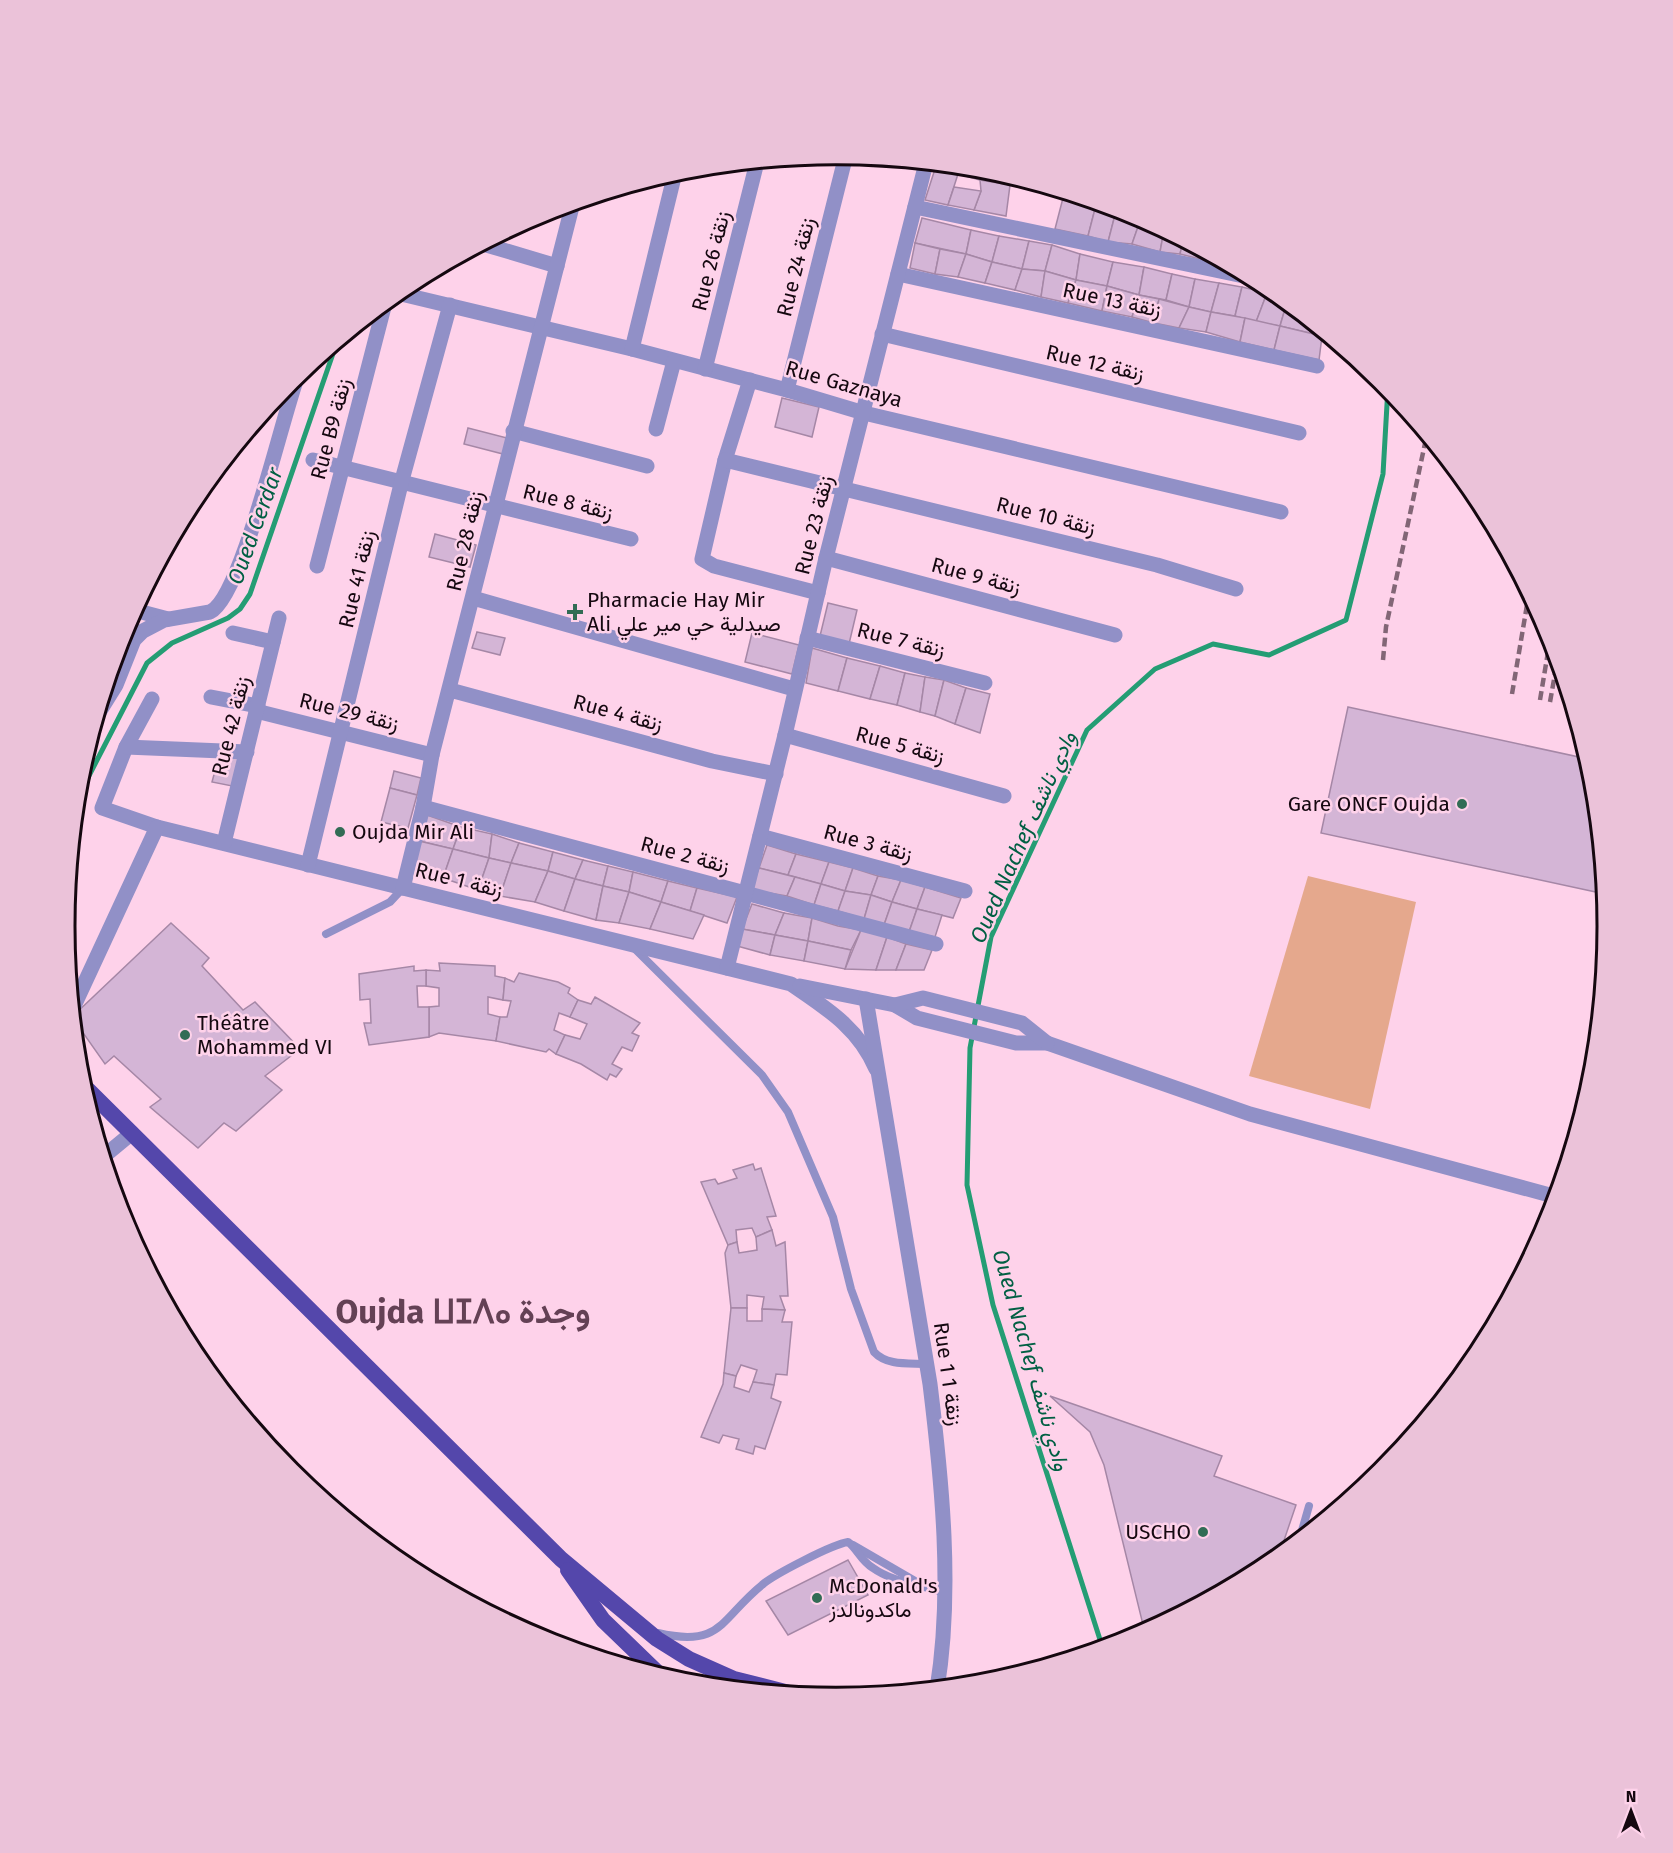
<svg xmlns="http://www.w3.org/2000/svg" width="1673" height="1853" font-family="'Fira Sans',Vazirmatn,'Noto Sans Tifinagh',sans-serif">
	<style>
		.green { fill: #e5a88d }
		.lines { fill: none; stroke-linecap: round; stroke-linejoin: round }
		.stream { stroke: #249d74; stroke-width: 5 }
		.building { fill: #d4b5d6; stroke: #a587a6; stroke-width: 1.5 }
		.service { stroke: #9190c7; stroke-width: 8 }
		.minor { stroke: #9190c7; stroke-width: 15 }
		.primary { stroke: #5447ab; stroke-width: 16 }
		.rail { stroke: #826676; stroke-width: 4.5; stroke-dasharray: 9 4.5; stroke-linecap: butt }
		.poi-dot { fill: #326c55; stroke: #fed2ea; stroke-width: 2 }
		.labels { text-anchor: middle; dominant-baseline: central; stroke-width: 5; stroke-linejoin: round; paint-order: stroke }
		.street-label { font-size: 21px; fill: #150810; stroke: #fed2ea }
		.poi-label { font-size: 21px; fill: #150810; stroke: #fed2ea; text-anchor: start }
		.water-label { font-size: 22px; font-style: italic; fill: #015f43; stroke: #fed2ea }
		.town-label { font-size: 33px; font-weight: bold; fill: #644155; stroke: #fed2ea }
		.rim { fill: none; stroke: #150810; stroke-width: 3 }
	</style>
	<rect width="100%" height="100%" fill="#fed2ea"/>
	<polygon class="green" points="1308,876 1416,902 1370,1109 1249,1076"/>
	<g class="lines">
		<g class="stream">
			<polyline points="77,799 147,663 172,643 228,618 240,609 250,594 337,342"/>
			<polyline points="1103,1649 993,1305 967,1185 970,1048 991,937 1087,730 1155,669 1213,644 1269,655 1346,620 1383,474 1388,387"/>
		</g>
	</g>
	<g class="building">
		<polygon points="936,164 960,167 958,174 935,169"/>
		<polygon points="960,167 982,169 980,180 958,174"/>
		<polygon points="935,169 958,174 948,205 925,200"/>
		<polygon points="982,169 1011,177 1010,185 980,180"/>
		<polygon points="1011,177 1052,189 1051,195 1010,185"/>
		<polygon points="980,180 1010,185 1006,216 974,210 981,191"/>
		<polygon points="954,187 981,191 974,210 948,205"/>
		<polygon points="1052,189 1077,197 1076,202 1051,195"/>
		<polygon points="1077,197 1097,203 1096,205 1076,202"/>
		<polygon points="1063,198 1096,205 1088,236 1055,229"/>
		<polygon points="1097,203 1117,209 1116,211 1096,205"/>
		<polygon points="1096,205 1116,211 1108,242 1088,236"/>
		<polygon points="1116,211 1141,218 1132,244 1108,242"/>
		<polygon points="922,218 971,230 966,254 915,243"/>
		<polygon points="1141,218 1164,230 1160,252 1132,244"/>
		<polygon points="971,230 999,236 992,262 966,254"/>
		<polygon points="1164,230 1183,241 1180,254 1160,252"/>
		<polygon points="999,236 1029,241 1022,269 992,262"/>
		<polygon points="1029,241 1052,245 1045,271 1022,269"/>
		<polygon points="1183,241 1206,253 1204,260 1180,254"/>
		<polygon points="915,243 940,249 935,274 910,268"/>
		<polygon points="1052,245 1080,254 1076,280 1045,271"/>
		<polygon points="940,249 966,254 958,277 935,274"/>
		<polygon points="1206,253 1228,265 1204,260"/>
		<polygon points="966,254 992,262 985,283 958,277"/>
		<polygon points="1080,254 1113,262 1107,286 1076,280"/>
		<polygon points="992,262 1022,269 1015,290 985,283"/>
		<polygon points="1113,262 1144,267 1139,295 1107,286"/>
		<polygon points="1144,267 1172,274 1166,300 1139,295"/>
		<polygon points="1022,269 1045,271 1041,297 1015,290"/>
		<polygon points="1045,271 1076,280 1068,303 1041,297"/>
		<polygon points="1172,274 1195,279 1189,307 1166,300"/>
		<polygon points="1195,279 1219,283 1211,312 1189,307"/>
		<polygon points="1076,280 1107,286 1102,311 1068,303"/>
		<polygon points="1219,283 1242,287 1235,316 1211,312"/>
		<polygon points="1107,286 1139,295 1132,317 1102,311"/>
		<polygon points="1242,287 1267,293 1256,322 1235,316"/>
		<polygon points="1267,293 1277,294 1287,302 1280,326 1256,322"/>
		<polygon points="1139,295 1159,299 1154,323 1132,317"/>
		<polygon points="1159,299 1189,307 1179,328 1154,323"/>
		<polygon points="1287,302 1323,332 1322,336 1280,326"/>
		<polygon points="1189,307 1211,312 1206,332 1179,328"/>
		<polygon points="1211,312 1245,318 1240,342 1206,332"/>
		<polygon points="1245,318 1280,326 1274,350 1240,342"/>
		<polygon points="1280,326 1322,336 1319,360 1274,350"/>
		<polygon points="782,398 819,407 812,437 775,427"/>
		<polygon points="468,428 507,438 503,454 464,444"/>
		<polygon points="435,534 476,545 470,567 429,557"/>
		<polygon points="828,603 857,610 849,644 820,636"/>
		<polygon points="477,632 505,638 500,655 472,648"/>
		<polygon points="752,633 799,645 792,674 745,662"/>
		<polygon points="812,648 847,658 838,691 806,683"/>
		<polygon points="847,658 880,666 870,699 838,691"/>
		<polygon points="880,666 905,673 897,705 870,699"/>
		<polygon points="905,673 925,677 920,712 897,705"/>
		<polygon points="925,677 944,680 935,716 920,712"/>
		<polygon points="944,680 966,688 955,724 935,716"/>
		<polygon points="966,688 990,694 980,733 955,724"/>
		<polygon points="1348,707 1588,759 1594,776 1605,894 1321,833"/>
		<polygon points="219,756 240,756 232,786 212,782"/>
		<polygon points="394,771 421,778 417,795 390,788"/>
		<polygon points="390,788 417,795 408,828 381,822"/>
		<polygon points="427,815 461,827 453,849 419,841"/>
		<polygon points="461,827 492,834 489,858 453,849"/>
		<polygon points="492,834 519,843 511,863 489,858"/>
		<polygon points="419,841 453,849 443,878 410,873"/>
		<polygon points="519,843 553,852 548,871 511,863"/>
		<polygon points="767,845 796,854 788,875 759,868"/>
		<polygon points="453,849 489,858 478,890 443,878"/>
		<polygon points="553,852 583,860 575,879 548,871"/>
		<polygon points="796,854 829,862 821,884 788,875"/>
		<polygon points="489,858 511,863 500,896 478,890"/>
		<polygon points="583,860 608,866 603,886 575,879"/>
		<polygon points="829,862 853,868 845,891 821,884"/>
		<polygon points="511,863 548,871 535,902 500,896"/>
		<polygon points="608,866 633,872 629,892 603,886"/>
		<polygon points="759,868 795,877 787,896 751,890"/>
		<polygon points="853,868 878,876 871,895 845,891"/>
		<polygon points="548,871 575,879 564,911 535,902"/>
		<polygon points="633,872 668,881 661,902 629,892"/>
		<polygon points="878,876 901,880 892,902 871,895"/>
		<polygon points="795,877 821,884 814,905 787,896"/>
		<polygon points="575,879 603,886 596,920 564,911"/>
		<polygon points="901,880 925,887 917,909 892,902"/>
		<polygon points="668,881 697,888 690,911 661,902"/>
		<polygon points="821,884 845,891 838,911 814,905"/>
		<polygon points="603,886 629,892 619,923 596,920"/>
		<polygon points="925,887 961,898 953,918 917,909"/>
		<polygon points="697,888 737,897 727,923 690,911"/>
		<polygon points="845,891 871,895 864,919 838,911"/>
		<polygon points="629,892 661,902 650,929 619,923"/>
		<polygon points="871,895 892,902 884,925 864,919"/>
		<polygon points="661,902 704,915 693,939 650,929"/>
		<polygon points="892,902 917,909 909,932 884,925"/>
		<polygon points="752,904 784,913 775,935 742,929"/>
		<polygon points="917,909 942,915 935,937 909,932"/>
		<polygon points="784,913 812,918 808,941 775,935"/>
		<polygon points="812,918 838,926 861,930 851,950 808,941"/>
		<polygon points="171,923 209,958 202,966 243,1010 255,1002 300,1049 265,1076 282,1090 236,1131 224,1123 198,1148 150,1107 161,1099 114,1056 105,1064 74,1020 73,1016"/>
		<polygon points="742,929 775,935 770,955 737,946"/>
		<polygon points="861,930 887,937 876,970 845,969"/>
		<polygon points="775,935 808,941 804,961 770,955"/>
		<polygon points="887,937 906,944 896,970 876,970"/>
		<polygon points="808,941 851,950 845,969 804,961"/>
		<polygon points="906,944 932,950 924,970 896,970"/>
		<polygon points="439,963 495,966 495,976 505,978 503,1000 488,997 488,1014 500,1017 496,1041 439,1033 429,1037 429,1007 439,1006 439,988 426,986 426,970 440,971"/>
		<polygon points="414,966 414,971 426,970 426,986 417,986 418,1007 429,1007 429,1037 369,1045 364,1023 371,1023 370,999 360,1000 359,974"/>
		<polygon points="519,973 558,982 570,988 568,993 578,1000 570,1017 559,1013 554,1030 565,1035 556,1054 549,1049 546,1052 496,1041 500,1017 507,1017 511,1001 503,1000 505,978 514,982"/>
		<polygon points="595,997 640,1023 632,1033 639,1036 632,1051 622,1047 612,1064 622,1069 616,1077 610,1074 607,1080 581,1064 556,1054 565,1035 580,1039 587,1024 570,1017 578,1000 591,1004"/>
		<polygon points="753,1164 755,1170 761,1168 776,1216 767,1217 772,1230 756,1237 752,1228 736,1230 737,1242 728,1245 701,1182 715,1179 718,1184 737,1178 733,1170"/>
		<polygon points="772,1230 776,1246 785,1242 788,1296 780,1296 785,1310 762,1309 764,1297 747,1295 747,1308 731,1308 725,1253 728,1245 737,1242 739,1253 757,1250 756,1237"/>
		<polygon points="731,1308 747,1308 747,1321 762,1321 762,1309 785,1310 782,1322 792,1322 787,1375 776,1374 774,1385 753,1382 757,1370 741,1365 736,1376 724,1373"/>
		<polygon points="724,1373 736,1376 734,1387 749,1392 753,1382 774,1385 771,1398 781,1402 765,1449 755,1446 753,1454 736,1449 739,1439 723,1435 719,1443 701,1437 723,1384"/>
		<polygon points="1050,1396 1222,1456 1214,1476 1296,1505 1278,1558 1265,1569 1145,1633 1104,1465 1090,1432"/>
		<polygon points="848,1560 868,1595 788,1635 766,1601"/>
	</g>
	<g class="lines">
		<g class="service">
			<polyline points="326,934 390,902 403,888"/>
			<path d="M634 948 762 1075 788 1112 833 1217 851 1289 874 1352C887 1366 909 1363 926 1364"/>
			<polyline points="1299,1541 1309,1506"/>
			<polyline points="853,1545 915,1581"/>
			<path d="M658 1633C722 1648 720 1619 762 1585 773 1575 833 1544 848 1542 856 1547 861 1561 873 1568 894 1583 920 1584 944 1593"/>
		</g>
		<g class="minor">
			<polyline points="915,207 1253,278"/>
			<polyline points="483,244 557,266"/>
			<polyline points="898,274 1317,366"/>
			<polyline points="397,293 632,349 787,390 864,413 1281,512"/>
			<polyline points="882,334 1299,433"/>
			<polyline points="632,349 675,173"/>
			<polyline points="705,369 757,162"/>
			<polyline points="750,380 725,460 702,559 714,566 818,593"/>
			<polyline points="787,390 846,155"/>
			<polyline points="656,429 674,361"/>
			<polyline points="513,431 647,466"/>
			<polyline points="313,460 631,539"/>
			<polyline points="725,460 1157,565 1236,589"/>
			<polyline points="826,558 1115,635"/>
			<polyline points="317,566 385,303"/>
			<polyline points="473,598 794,689"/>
			<polyline points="134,610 168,619"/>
			<polyline points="233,633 273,642"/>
			<polyline points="807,638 985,683"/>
			<polyline points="450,690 712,761 776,774"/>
			<polyline points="211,697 258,706"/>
			<path d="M152 699 126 747 102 808 157 827 791 984C826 1008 859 1028 876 1069"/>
			<polyline points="256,711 432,755"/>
			<path d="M98 714 116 685 134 640 143 631 164 620 210 612C242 597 282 417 298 375"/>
			<polyline points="785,735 1004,796"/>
			<polyline points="126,747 247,752"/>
			<polyline points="423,807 936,944"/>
			<polyline points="760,836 965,891"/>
			<polyline points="224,843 279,618"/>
			<polyline points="308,865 402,480 450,305"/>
			<polyline points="403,888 423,807 432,755 573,203"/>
			<polyline points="727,968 785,735 826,558 926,163"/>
			<polyline points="800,986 895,1005 917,1018 1016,1043 1047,1043 1250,1114 1557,1197"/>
			<path d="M866 999 930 1384C942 1482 953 1591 937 1689"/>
			<polyline points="895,1005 923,998 1022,1023 1047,1043"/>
			<polyline points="73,1008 157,827"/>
			<polyline points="103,1157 132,1133"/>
		</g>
		<g class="primary">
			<polyline points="81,1083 561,1559 657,1639 689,1659 734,1679 793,1694"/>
			<polyline points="568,1570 603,1620 661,1676"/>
		</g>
		<g class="rail">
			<polyline points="1383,660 1386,627 1427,434"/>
			<polyline points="1512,694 1529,593"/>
			<polyline points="1540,700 1551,634"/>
			<polyline points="1550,702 1558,657"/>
		</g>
	</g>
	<g class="poi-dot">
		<path d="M572 603h6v6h6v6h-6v6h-6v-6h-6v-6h6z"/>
		<circle cx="1462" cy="804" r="6"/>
		<circle cx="340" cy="832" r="6"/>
		<circle cx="185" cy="1035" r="6"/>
		<circle cx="1203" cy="1532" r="6"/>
		<circle cx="817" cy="1598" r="6"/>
	</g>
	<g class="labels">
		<g class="street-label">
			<text transform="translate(711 261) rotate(-76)">Rue 26 زنقة</text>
			<text transform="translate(796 267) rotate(-76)">Rue 24 زنقة</text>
			<text transform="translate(1112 300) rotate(12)">Rue 13 زنقة</text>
			<text transform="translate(1095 363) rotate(13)">Rue 12 زنقة</text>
			<text transform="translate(844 384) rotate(16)">Rue Gaznaya</text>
			<text transform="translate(331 429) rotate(-75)">Rue B9 زنقة</text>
			<text transform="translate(568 502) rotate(14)">Rue 8 زنقة</text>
			<text transform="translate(1046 516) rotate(14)">Rue 10 زنقة</text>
			<text transform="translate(814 525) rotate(-76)">Rue 23 زنقة</text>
			<text transform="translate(465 541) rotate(-77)">Rue 28 زنقة</text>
			<text transform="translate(976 576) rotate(15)">Rue 9 زنقة</text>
			<text transform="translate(357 579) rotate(-77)">Rue 41 زنقة</text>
			<text transform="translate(901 640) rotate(14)">Rue 7 زنقة</text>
			<text transform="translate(349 712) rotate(14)">Rue 29 زنقة</text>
			<text transform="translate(618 713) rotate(15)">Rue 4 زنقة</text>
			<text transform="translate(231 726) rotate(-76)">Rue 42 زنقة</text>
			<text transform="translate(900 745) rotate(15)">Rue 5 زنقة</text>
			<text transform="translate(868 843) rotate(15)">Rue 3 زنقة</text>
			<text transform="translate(685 855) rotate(15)">Rue 2 زنقة</text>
			<text transform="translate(459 880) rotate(14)">Rue زنقة 1</text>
			<text transform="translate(948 1374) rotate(82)">Rue 1 زنقة 1</text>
		</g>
		<g class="poi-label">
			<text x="587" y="600">Pharmacie Hay Mir<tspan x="587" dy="24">Ali صيدلية حي مير علي</tspan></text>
			<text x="1450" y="804" text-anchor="end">Gare ONCF Oujda</text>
			<text x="352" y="832">Oujda Mir Ali</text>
			<text x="197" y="1023">Théâtre<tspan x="197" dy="24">Mohammed VI</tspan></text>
			<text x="1191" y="1532" text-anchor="end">USCHO</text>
			<text x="829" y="1586">McDonald's<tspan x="829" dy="24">ماكدونالدز</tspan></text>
		</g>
		<g class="water-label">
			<text transform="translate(255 526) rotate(-70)">Oued Cerdar</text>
			<text transform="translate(1023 837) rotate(-66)">Oued Nachef وادي ناشف</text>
			<text transform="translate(1031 1360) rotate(74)">Oued Nachef وادي ناشف</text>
		</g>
		<g class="town-label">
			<text x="463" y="1312">Oujda ⵡⵊⴷⴰ وجدة</text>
		</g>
	</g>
	<path d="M0 0H1673V1853H0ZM75 926a761 761 0 1 1 1522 0a761 761 0 1 1-1522 0Z" fill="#ebc2d9" fill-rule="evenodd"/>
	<path class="rim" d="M75 926a761 761 0 1 1 1522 0a761 761 0 1 1-1522 0Z"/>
	<g transform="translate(1631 1811)" stroke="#fed2ea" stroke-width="4.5" paint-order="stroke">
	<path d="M0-4.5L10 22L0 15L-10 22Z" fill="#150810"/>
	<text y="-9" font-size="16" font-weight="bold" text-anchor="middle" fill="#150810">N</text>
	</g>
</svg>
